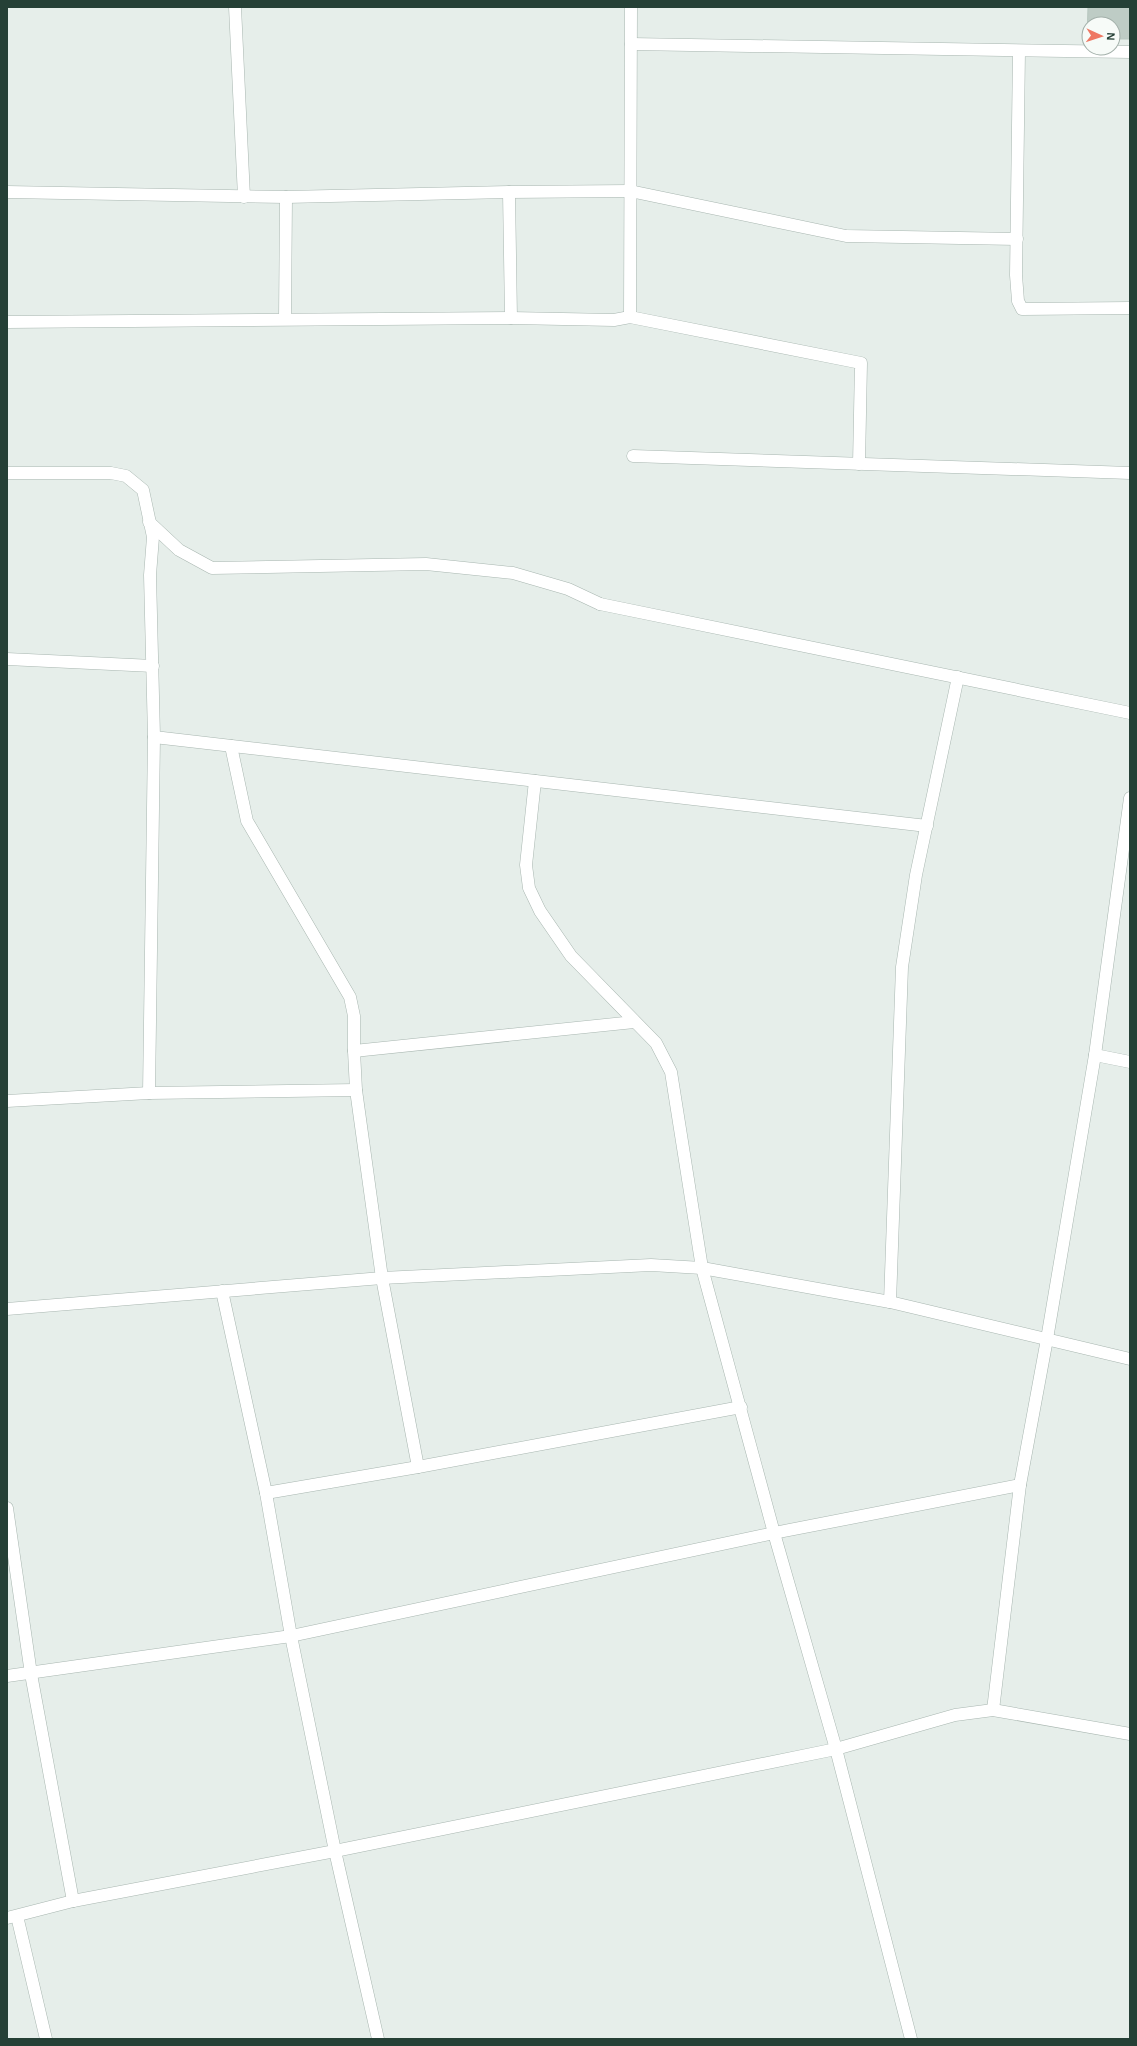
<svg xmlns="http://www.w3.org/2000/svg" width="1137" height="2046" font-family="Helvetica,sans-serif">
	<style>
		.building { fill: #beccc5; stroke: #b8c8c0 }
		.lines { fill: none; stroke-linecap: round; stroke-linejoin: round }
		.lane-casing { stroke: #a8b6b0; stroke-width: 13 }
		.street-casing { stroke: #a8b6b0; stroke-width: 13 }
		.lane { stroke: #fff; stroke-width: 12 }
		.street { stroke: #fff; stroke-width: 12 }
	</style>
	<rect width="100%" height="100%" fill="#e6eeea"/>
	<polygon class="building" points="1088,7 1130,7 1130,39 1113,39 1113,24 1089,24 1089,38 1087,38"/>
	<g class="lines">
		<g class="lane-casing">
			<g id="lane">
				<polyline points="630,191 846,236 1017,239"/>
				<polyline points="630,317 861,363 859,464"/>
				<polyline points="149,522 179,550 212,568 426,564 513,573 568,589 600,604"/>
			</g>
		</g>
		<g class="street-casing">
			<g id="street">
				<polyline points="235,7 244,197"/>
				<polyline points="631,44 1130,52"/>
				<polyline points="1019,51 1016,275 1018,301 1022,309 1130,308"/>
				<polyline points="7,192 286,197 509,192 630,191"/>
				<polyline points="509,192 511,318"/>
				<polyline points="285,319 286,197"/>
				<polyline points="7,322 511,318 614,320 630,317 631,7"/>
				<polyline points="633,456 1130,473"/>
				<polyline points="7,473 111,473 126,476 143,490 153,537 150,575 154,737 149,1093"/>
				<polyline points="600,604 1130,713"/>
				<polyline points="7,659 153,666"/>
				<polyline points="154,737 927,826"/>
				<polyline points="231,746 247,821 350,997 354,1016 354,1051"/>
				<polyline points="535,781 526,865 529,888 540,911 571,956 656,1043 671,1072 702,1268 774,1533 836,1749 911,2039"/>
				<polyline points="1095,1055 1130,1062"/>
				<polyline points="7,1101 149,1093 356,1090"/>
				<polyline points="222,1291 266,1493 291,1636 335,1851 378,2039"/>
				<polyline points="890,1302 902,967 916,875 958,677"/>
				<polyline points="7,1309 382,1278 651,1265 702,1268 890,1302 1130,1359"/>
				<polyline points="418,1467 382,1278 356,1090 354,1051 634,1022"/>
				<polyline points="266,1493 418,1467 741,1407"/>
				<polyline points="7,1508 31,1674 73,1901"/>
				<polyline points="7,1676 291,1636 774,1533 1020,1485"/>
				<polyline points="993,1710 1020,1485 1047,1339 1095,1055 1130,798"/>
				<polyline points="17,1916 46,2039"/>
				<polyline points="7,1918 73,1901 335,1851 836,1749 955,1715 993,1710 1130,1734"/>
			</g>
		</g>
		<use href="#lane" class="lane"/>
		<use href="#street" class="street"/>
	</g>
	<rect width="1137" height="2046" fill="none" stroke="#254036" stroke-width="16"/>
	<g transform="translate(1101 36) rotate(93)"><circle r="19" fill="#f7fbf8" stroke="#a3b0aa"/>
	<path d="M0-3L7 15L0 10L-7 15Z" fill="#ee7864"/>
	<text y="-6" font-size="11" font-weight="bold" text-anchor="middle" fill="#254036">N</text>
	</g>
</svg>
